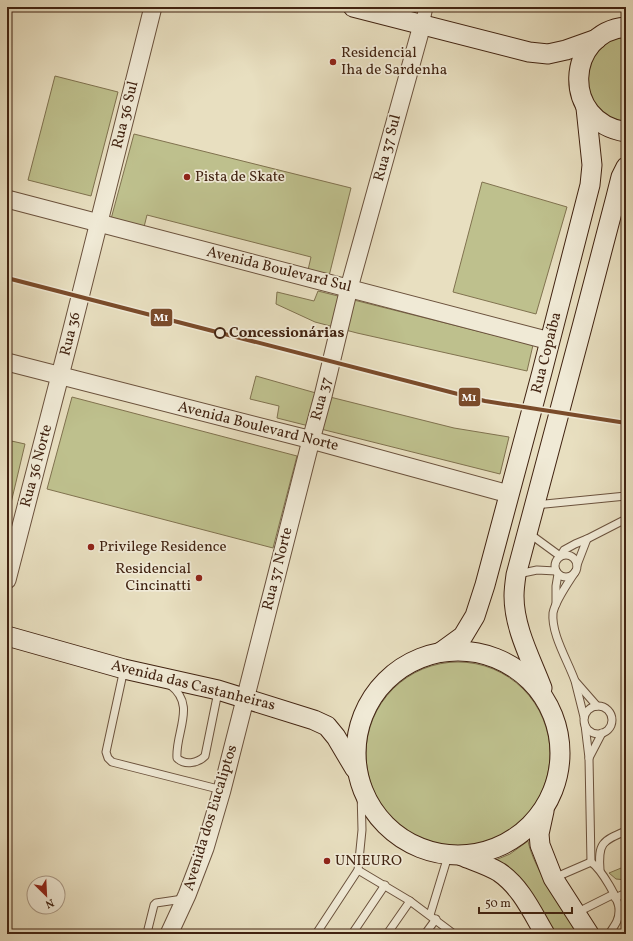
<svg xmlns="http://www.w3.org/2000/svg" width="633" height="941" font-family="Vollkorn,serif">
	<style>
		.green { fill: #bec08d; stroke: #80724f }
		.lines { fill: none; stroke-linecap: round; stroke-linejoin: round }
		.service-casing { stroke: #6b523d; stroke-width: 9 }
		.minor-casing { stroke: #6b523d; stroke-width: 15 }
		.tertiary-casing { stroke: #6b523d; stroke-width: 19 }
		.secondary-casing { stroke: #412311; stroke-width: 21 }
		.service { stroke: #f0ead6; stroke-width: 7 }
		.minor { stroke: #f0ead6; stroke-width: 13 }
		.tertiary { stroke: #f0ead6; stroke-width: 17 }
		.secondary { stroke: #f0ead6; stroke-width: 19 }
		.metro-1-casing { stroke: #f0ead6; stroke-width: 7 }
		.metro-1 { stroke: #7a4b2a; stroke-width: 4 }
		.poi-dot { fill: #8f2418; stroke: #f0ead6; stroke-width: 1.5 }
		.stop-dot { fill: #f0ead6; stroke: #412311; stroke-width: 2 }
		.labels { text-anchor: middle; dominant-baseline: central; stroke-width: 3.5; stroke-linejoin: round; paint-order: stroke }
		.poi-label { font-size: 15px; fill: #412311; stroke: #f0ead6; text-anchor: start }
		.street-label { font-size: 15px; fill: #412311; stroke: #f0ead6 }
		.stop-label { font-size: 15px; font-weight: bold; fill: #412311; stroke: #f0ead6; text-anchor: start }
		.line-badge { stroke: #f0ead6; stroke-width: 1.5 }
		.badge-label { font-size: 11px; text-anchor: middle; font-weight: bold; fill: #fff }
	</style>
	<rect width="100%" height="100%" fill="#e8dfc0"/>
	<filter id="stains"><feTurbulence type="fractalNoise" baseFrequency=".005" numOctaves="4"/><feColorMatrix values="0 0 0 0 .2 0 0 0 0 .09 0 0 0 0 .02 0 0 0 .5 -.17"/></filter>
	<radialGradient id="worn" r=".72"><stop offset=".6" stop-color="#630" stop-opacity="0"/><stop offset="1" stop-color="#630" stop-opacity=".3"/></radialGradient>
	<g class="green">
		<polygon points="626,31 626,128 588,103 586,60 593,47"/>
		<polygon points="55,76 118,92 91,196 28,180"/>
		<polygon points="134,134 351,188 329,276 308,270 311,257 147,215 144,227 111,219"/>
		<polygon points="482,182 567,207 536,314 453,292"/>
		<polygon points="318,291 533,345 527,371 357,333 315,322 276,304 277,292 314,301"/>
		<polygon points="256,376 330,397 454,428 509,437 500,474 277,418 279,406 250,399"/>
		<polygon points="72,397 297,456 273,548 47,489"/>
		<polygon points="7,440 25,444 7,520"/>
		<circle cx="458" cy="754" r="92"/>
		<path d="M528 841C534 870 562 907 578 934H553L493 861 510 854Z"/>
		<polygon points="626,866 626,880 616,879 609,873"/>
	</g>
	<g class="lines">
		<g class="service-casing">
			<g id="service">
				<polyline points="535,505 626,496"/>
				<polyline points="528,532 534,537 560,556"/>
				<circle cx="566" cy="566" r="11"/>
				<polyline points="561,555 564,550 575,544 587,539 626,519"/>
				<polyline points="577,565 587,539"/>
				<path d="M575 572C568 583 555 601 553 613 551 634 568 661 575 681 578 693 581 705 584 717"/>
				<polyline points="518,574 537,570 556,571"/>
				<polyline points="556,604 556,586 558,574"/>
				<polyline points="124,669 106,752 108,758 112,762 222,790"/>
				<polyline points="576,682 597,706"/>
				<path d="M170 685C197 705 175 732 177 758 185 766 198 763 205 756L218 692"/>
				<circle cx="598" cy="720" r="14"/>
				<polyline points="585,725 589,758 591,862"/>
				<polyline points="589,758 602,733"/>
				<path d="M591 862C601 869 620 900 619 911 619 921 614 926 609 934"/>
				<polyline points="358,870 410,901 454,934"/>
				<path d="M600 870C598 843 602 841 626 831"/>
				<polyline points="554,878 591,862"/>
				<polyline points="615,898 626,893"/>
				<polyline points="576,913 614,894"/>
				<polyline points="430,915 448,856"/>
				<polyline points="149,934 148,929 154,905 156,903 183,899"/>
				<polyline points="316,934 358,870 362,830 361,791"/>
				<polyline points="352,934 385,885"/>
				<polyline points="387,934 410,901"/>
				<polyline points="425,934 436,919"/>
			</g>
		</g>
		<g class="minor-casing">
			<polyline id="minor" points="422,25 426,7"/>
		</g>
		<g class="tertiary-casing">
			<g id="tertiary">
				<polyline points="7,199 550,341"/>
				<polyline points="7,362 304,438 509,494"/>
				<polyline points="7,580 70,337 153,7"/>
				<polyline points="169,934 187,895 205,848 222,790 311,440 323,396 349,288 422,25"/>
			</g>
		</g>
		<g class="secondary-casing">
			<g id="secondary">
				<polyline points="353,7 529,52 548,54 566,50 597,39"/>
				<path d="M626 27C566 32 560 122 626 132"/>
				<polyline points="7,636 124,669 218,690 314,720 327,726 336,737 355,769"/>
				<circle cx="458" cy="753" r="102"/>
				<polyline points="441,652 463,636 475,616 485,585 542,372 590,185 592,165 586,108"/>
				<path d="M542 688C531 659 514 628 514 596 514 589 515 582 516 575L582 327 616 197 621 177 626 167"/>
				<polyline points="544,811 539,834 540,845 553,878 589,934"/>
				<path d="M462 856C474 861 488 865 499 872 521 887 532 912 545 934"/>
			</g>
		</g>
		<use href="#service" class="service"/>
		<use href="#minor" class="minor"/>
		<use href="#tertiary" class="tertiary"/>
		<use href="#secondary" class="secondary"/>
		<g class="metro-1-casing">
			<polyline id="metro-1" points="7,278 485,401 626,423"/>
		</g>
		<use href="#metro-1" class="metro-1"/>
	</g>
	<g class="poi-dot">
		<circle cx="333" cy="62" r="4"/>
		<circle cx="187" cy="177" r="4"/>
		<circle cx="91" cy="547" r="4"/>
		<circle cx="199" cy="578" r="4"/>
		<circle cx="327" cy="861" r="4"/>
	</g>
	<circle class="stop-dot" cx="220" cy="333" r="5"/>
	<g class="labels">
		<g class="poi-label">
			<text x="341" y="53">Residencial<tspan x="341" dy="17">Iha de Sardenha</tspan></text>
			<text x="195" y="177">Pista de Skate</text>
			<text x="99" y="547">Privilege Residence</text>
			<text x="191" y="569" text-anchor="end">Residencial<tspan x="191" dy="17">Cincinatti</tspan></text>
			<text x="335" y="861">UNIEURO</text>
		</g>
		<g class="street-label">
			<text transform="translate(126 115) rotate(-76)">Rua 36 Sul</text>
			<text transform="translate(388 148) rotate(-75)">Rua 37 Sul</text>
			<text transform="translate(279 270) rotate(14)">Avenida Boulevard Sul</text>
			<text transform="translate(71 334) rotate(-76)">Rua 36</text>
			<text transform="translate(547 353) rotate(-76)">Rua Copaíba</text>
			<text transform="translate(322 399) rotate(-75)">Rua 37</text>
			<text transform="translate(258 427) rotate(14)">Avenida Boulevard Norte</text>
			<text transform="translate(37 466) rotate(-75)">Rua 36 Norte</text>
			<text transform="translate(278 569) rotate(-76)">Rua 37 Norte</text>
			<text transform="translate(193 686) rotate(14)">Avenida das Castanheiras</text>
			<text transform="translate(211 818) rotate(-73)">Avenida dos Eucaliptos</text>
		</g>
		<g class="stop-label">
			<text x="229" y="333">Concessionárias</text>
		</g>
	</g>
	<g class="line-badge">
		<rect x="150" y="308" width="23" height="19" rx="4" fill="#7a4b2a"/>
		<rect x="458" y="387" width="23" height="20" rx="4" fill="#7a4b2a"/>
	</g>
	<g class="badge-label">
		<text x="161" y="321">M1</text>
		<text x="469" y="401">M1</text>
	</g>
	<rect width="633" height="941" fill="none" stroke="#e8dfc0" stroke-width="24"/>
	<rect x="8" y="8" width="617" height="925" fill="none" stroke="#412311" stroke-width="2"/>
	<rect x="12" y="12" width="609" height="917" fill="none" stroke="#412311"/>
	<g transform="translate(46 895) rotate(156)"><circle r="19" fill="#f0ead6" stroke="#aa9a87"/>
	<path d="M0-3L7 15L0 10L-7 15Z" fill="#8f2418"/>
	<text y="-6" font-size="11" font-weight="bold" text-anchor="middle" fill="#412311">N</text>
	</g>
	<path d="M479 907v6h93v-6" fill="none" stroke="#412311" stroke-width="2"/>
	<text x="485" y="907" font-size="12" fill="#412311" stroke="#f0ead6" stroke-width="3" paint-order="stroke">50 m</text>
	<rect width="100%" height="100%" filter="url(#stains)"/>
	<rect width="100%" height="100%" fill="url(#worn)"/>
</svg>
